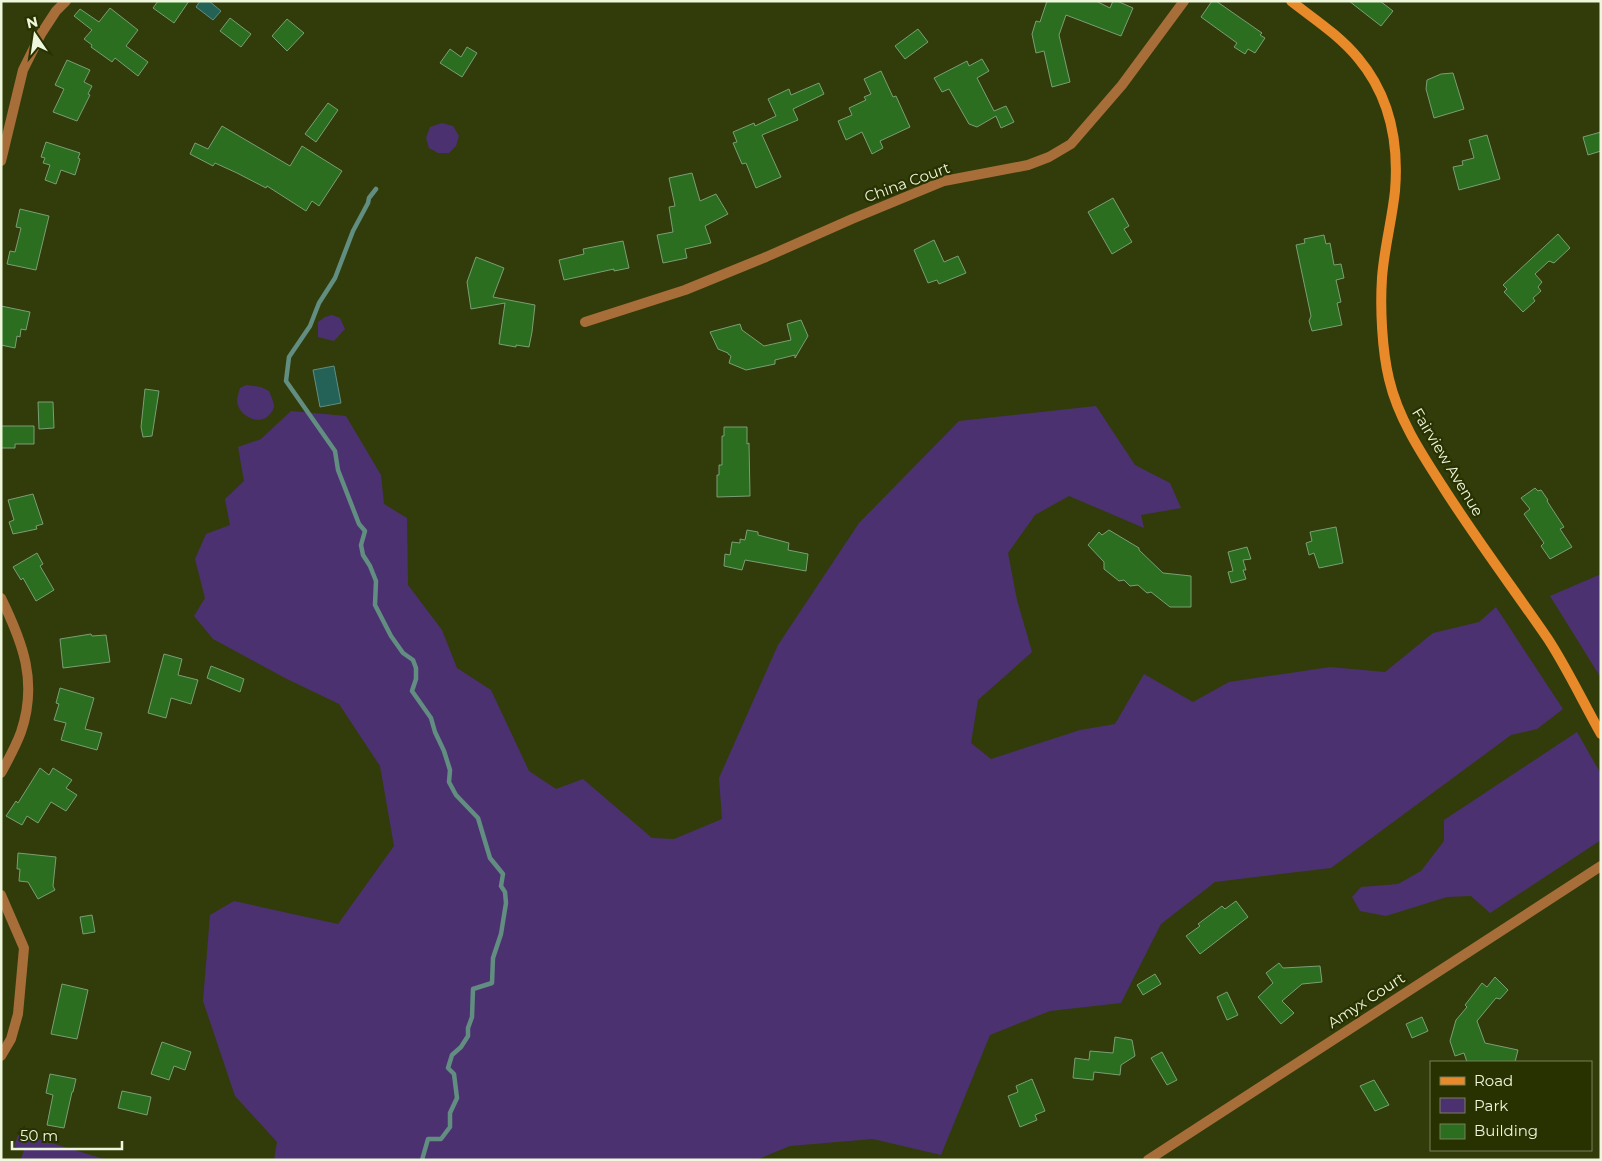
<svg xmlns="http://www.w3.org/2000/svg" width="1602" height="1161" font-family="Montserrat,sans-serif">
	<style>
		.green { fill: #4c3170 }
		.water { fill: #246258; stroke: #618e80 }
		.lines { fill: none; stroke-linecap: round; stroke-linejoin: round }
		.stream { stroke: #618e80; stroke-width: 4.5 }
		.building { fill: #2b6e1f; stroke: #7b9e75 }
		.minor { stroke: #a86e39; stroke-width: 10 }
		.secondary { stroke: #e88a29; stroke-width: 10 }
		.labels { text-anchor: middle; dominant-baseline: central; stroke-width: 4.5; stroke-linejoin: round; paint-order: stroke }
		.street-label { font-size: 15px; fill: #eef6dc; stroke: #283100 }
	</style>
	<rect width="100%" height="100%" fill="#313c0a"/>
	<g class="green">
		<polygon points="442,123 453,126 459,136 456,146 449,153 438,153 429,148 426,138 430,127"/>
		<polygon points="332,315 340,318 345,329 334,341 318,337 318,322 325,317"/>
		<path d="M246 385 261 387 269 391C271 396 274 402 274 407 273 410 272 412 270 414 260 427 238 416 237 401 237 397 239 392 240 388Z"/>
		<polygon points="1096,406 1135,465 1170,483 1181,508 1141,515 1144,528 1069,496 1035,515 1008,553 1017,600 1032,652 978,700 971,743 991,759 1080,730 1115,724 1144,674 1193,702 1229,682 1330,667 1385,672 1433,633 1479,622 1496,607 1563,709 1537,729 1511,735 1331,868 1215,882 1161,924 1121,1003 1050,1011 990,1035 941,1155 873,1139 790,1146 756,1160 274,1160 277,1142 235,1096 203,1001 210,915 234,901 338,924 394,846 380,766 339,704 287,679 213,639 194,616 205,598 195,559 206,534 230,525 225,499 244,481 238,447 261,439 291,411 346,416 381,475 384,504 407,518 408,585 442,630 457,668 491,690 529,771 556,789 583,779 652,838 674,839 722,819 719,778 778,645 859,523 959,421"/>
		<polygon points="1601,574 1601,678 1550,596"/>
		<polygon points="1577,732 1601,774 1601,840 1490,913 1471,896 1447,897 1386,916 1360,911 1352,897 1361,887 1398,884 1421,871 1444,841 1444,820"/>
		<polygon points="19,1133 107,1160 21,1159 24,1150 14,1146"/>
	</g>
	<g class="water">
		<polygon points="200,1 209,1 221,11 213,20 196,7"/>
		<polygon points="334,366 341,403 320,407 313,370"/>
	</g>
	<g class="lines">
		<polyline class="stream" points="376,189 369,198 368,203 353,231 335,278 319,303 310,326 289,357 286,381 335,451 338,470 359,524 365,531 361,545 363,555 370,566 376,581 375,605 391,636 403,653 413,660 416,668 416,679 412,691 431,718 435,732 444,751 450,770 449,782 456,795 478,818 490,858 503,874 501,886 505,892 506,903 501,934 493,958 492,983 473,989 472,1017 468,1028 468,1036 461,1047 452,1055 448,1068 454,1074 457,1098 450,1113 450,1127 441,1139 428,1139 422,1160"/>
	</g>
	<g class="building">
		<polygon points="158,1 189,1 174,23 153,8"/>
		<polygon points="1047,1 1096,1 1110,8 1113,1 1117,1 1133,8 1121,36 1066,15 1059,35 1070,82 1052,87 1044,51 1036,53 1032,34 1036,21 1040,22"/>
		<polygon points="1212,1 1216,1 1262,33 1260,35 1265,38 1255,53 1248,49 1245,54 1234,47 1237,43 1201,17"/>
		<polygon points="1349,1 1380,1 1393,11 1381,26"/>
		<polygon points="110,8 138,30 126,46 148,62 138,76 115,58 112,62 91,47 92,45 84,39 92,30 74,16 80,9 99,22"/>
		<polygon points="230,18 251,34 241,47 220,31"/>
		<polygon points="287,19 304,33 287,51 272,36"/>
		<polygon points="918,29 928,42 905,59 895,46"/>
		<polygon points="467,47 477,53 462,77 440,63 450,49 461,57"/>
		<polygon points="982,59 989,71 977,78 994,111 1006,106 1014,122 1001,128 996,116 977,127 969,124 949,89 942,92 934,78 967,61 969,66"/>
		<polygon points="67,60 90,70 84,82 92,86 88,94 90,95 77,121 53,112 64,89 55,85"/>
		<polygon points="881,71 893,97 896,96 910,127 880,141 883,148 872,154 862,132 846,140 838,121 852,115 849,108 866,100 864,97 871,94 864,79"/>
		<polygon points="1453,73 1464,109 1434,118 1426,89 1427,80 1441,74"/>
		<polygon points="819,83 824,94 793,109 798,120 762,135 781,177 756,188 746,163 742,164 733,143 737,142 733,132 754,123 755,126 776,116 768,99 789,89 791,95"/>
		<polygon points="328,103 338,110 316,142 305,134"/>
		<polygon points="222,126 290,166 302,146 342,171 319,206 312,201 306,211 267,186 266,188 237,173 215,163 213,166 190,154 195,143 208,149"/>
		<polygon points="1601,132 1601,151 1588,155 1583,137"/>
		<polygon points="1487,135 1500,179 1459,190 1453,167 1463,165 1462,161 1474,158 1469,140"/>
		<polygon points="46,142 80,153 78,158 80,159 75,175 61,170 56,184 45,180 50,165 43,163 45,158 41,157"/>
		<polygon points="692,173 700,201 716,194 728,214 705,226 711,243 685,249 687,258 663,263 657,235 673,232 669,207 675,206 669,178"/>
		<polygon points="1113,198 1129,226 1124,229 1132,242 1112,254 1088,212"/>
		<polygon points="20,209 49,216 36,270 7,264 10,251 15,252 21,228 16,227"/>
		<polygon points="1558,234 1570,248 1554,263 1549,261 1535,274 1542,282 1538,287 1541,291 1533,298 1535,301 1523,312 1504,292 1507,289 1503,285"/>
		<polygon points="1324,235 1326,244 1330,243 1334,265 1341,264 1344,278 1336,280 1341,302 1337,303 1342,325 1312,331 1309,321 1311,316 1296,245 1305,243 1304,239"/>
		<polygon points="934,240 944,262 958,256 966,273 939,284 937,280 928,283 914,250"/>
		<polygon points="623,241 629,268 614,271 614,269 564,280 559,260 584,254 583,249"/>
		<polygon points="476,257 504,268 493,297 535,305 532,332 529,347 516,345 516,347 499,344 505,303 471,309 467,282"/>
		<polygon points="1,306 30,312 26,330 21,329 20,337 17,336 15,348 1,345"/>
		<polygon points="801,320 808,336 795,358 795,355 775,360 775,364 746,370 729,363 731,356 728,354 728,353 718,349 710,332 740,324 742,330 764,346 791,340 787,324"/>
		<polygon points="145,389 159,391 152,436 143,437 141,427"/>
		<polygon points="38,402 53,402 54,428 39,429"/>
		<polygon points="1,426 34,426 34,444 15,444 15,448 1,448"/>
		<polygon points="724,427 747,427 747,444 749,443 750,496 717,497 717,475 719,475 719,465 722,465 722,436 724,436"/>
		<polygon points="1535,488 1538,491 1541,490 1548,500 1547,501 1564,527 1560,529 1572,547 1550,559 1541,546 1544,543 1524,514 1530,509 1521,498"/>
		<polygon points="33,494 43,524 36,526 37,529 13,534 9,522 14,520 8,500"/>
		<polygon points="1336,527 1343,563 1319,568 1314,553 1309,555 1306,543 1312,541 1310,532"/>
		<polygon points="747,530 758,532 758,535 789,543 788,550 808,554 806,571 745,560 742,570 724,566 725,554 730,555 732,542 740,543 740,539 745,540"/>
		<polygon points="1109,530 1139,548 1139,550 1163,573 1191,576 1191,607 1170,607 1151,592 1147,593 1138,585 1130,586 1124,580 1119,581 1104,569 1104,562 1088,545 1099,532 1102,535"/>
		<polygon points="1247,547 1251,559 1243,560 1246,570 1243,570 1246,579 1231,583 1228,572 1233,571 1228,552"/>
		<polygon points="37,553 43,564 40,566 54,590 36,601 23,578 21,580 13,567"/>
		<polygon points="91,634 92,636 106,635 110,662 63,668 60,639"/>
		<polygon points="164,654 182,659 178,675 198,680 191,704 171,698 166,718 148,713"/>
		<polygon points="211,666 244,679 240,692 207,678"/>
		<polygon points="60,688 94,698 85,729 102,733 97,750 61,740 66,723 54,720 59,704 56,703"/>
		<polygon points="40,768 49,775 53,768 72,780 66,788 77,795 66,811 51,802 38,823 27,816 22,825 6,816 16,801 18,803"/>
		<polygon points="18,853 56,857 53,886 55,890 38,899 28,882 19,881 20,869 17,869"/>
		<polygon points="1236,901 1248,917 1200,954 1186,936 1200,926 1198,924 1222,906 1225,909"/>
		<polygon points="92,915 95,932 83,934 80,917"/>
		<polygon points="1279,963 1283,968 1320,966 1322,982 1302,984 1282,1001 1294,1013 1281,1024 1258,997 1273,983 1266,973"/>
		<polygon points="1155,974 1161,984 1143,995 1137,985"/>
		<polygon points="1495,977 1508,990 1500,999 1496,998 1477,1021 1485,1043 1518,1050 1515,1062 1467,1062 1464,1053 1455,1056 1450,1041 1456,1020 1467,1007 1465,1005 1482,983 1487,987"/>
		<polygon points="62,984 88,990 77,1039 51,1034"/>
		<polygon points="1227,992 1238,1015 1227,1020 1217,997"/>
		<polygon points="1422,1017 1428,1031 1412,1038 1406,1024"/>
		<polygon points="1115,1037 1132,1040 1135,1056 1121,1065 1120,1075 1094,1072 1093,1080 1073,1078 1075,1058 1089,1060 1090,1051 1113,1053"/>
		<polygon points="162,1042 191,1052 185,1070 174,1066 169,1080 151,1074"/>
		<polygon points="1162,1052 1177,1080 1167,1085 1151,1058"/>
		<polygon points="50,1074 76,1079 73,1092 72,1092 64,1128 47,1125 53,1095 46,1093"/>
		<polygon points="1032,1079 1045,1111 1035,1115 1037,1120 1020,1127 1008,1096 1018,1092 1016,1086"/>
		<polygon points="1374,1080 1389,1105 1375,1111 1360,1086"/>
		<polygon points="122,1091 151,1097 147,1115 118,1108"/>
	</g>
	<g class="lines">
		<g class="minor">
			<polyline points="1,161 23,70 41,34 56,11 66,1"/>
			<polyline points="585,322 685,290 766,257 852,219 944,181 1028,165 1049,157 1071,144 1122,85 1184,1"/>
			<path d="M1 598C23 643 38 682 21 732 16 746 8 760 1 773"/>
			<polyline points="1,895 24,948 18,1014 11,1039 1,1056"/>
			<polyline points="1148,1160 1601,866"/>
		</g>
		<path class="secondary" d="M1291 1C1314 19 1339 35 1358 58 1390 96 1399 143 1395 191 1392 220 1384 249 1382 278 1380 308 1382 350 1389 379 1398 418 1421 453 1443 487 1476 539 1513 588 1548 639 1567 668 1584 704 1601 734"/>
	</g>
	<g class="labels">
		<g class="street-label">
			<text transform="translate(907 182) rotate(-20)">China Court</text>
			<text transform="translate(1448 462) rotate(59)">Fairview Avenue</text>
			<text transform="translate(1366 1000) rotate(-33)">Amyx Court</text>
		</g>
	</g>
	<rect width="1602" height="1161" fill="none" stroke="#eef6dc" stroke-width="5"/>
	<rect x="1430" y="1061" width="162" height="90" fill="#283100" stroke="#778058"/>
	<rect x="1440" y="1077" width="25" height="8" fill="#e88a29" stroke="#778058"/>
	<text x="1474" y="1086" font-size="15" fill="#eef6dc">Road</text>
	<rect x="1440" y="1098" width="25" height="15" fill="#4c3170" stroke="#778058"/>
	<text x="1474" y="1111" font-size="15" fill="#eef6dc">Park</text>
	<rect x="1440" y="1124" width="25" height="15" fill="#2b6e1f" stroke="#778058"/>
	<text x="1474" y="1136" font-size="15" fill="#eef6dc">Building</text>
	<g transform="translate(35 35) rotate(347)" stroke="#283100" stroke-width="4" paint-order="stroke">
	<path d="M0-4L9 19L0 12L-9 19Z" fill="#eef6dc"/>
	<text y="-8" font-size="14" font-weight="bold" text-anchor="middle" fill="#eef6dc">N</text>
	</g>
	<path d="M12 1141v8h110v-8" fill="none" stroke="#eef6dc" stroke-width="2.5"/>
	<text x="20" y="1141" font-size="15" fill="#eef6dc" stroke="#283100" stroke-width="4" paint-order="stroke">50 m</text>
</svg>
